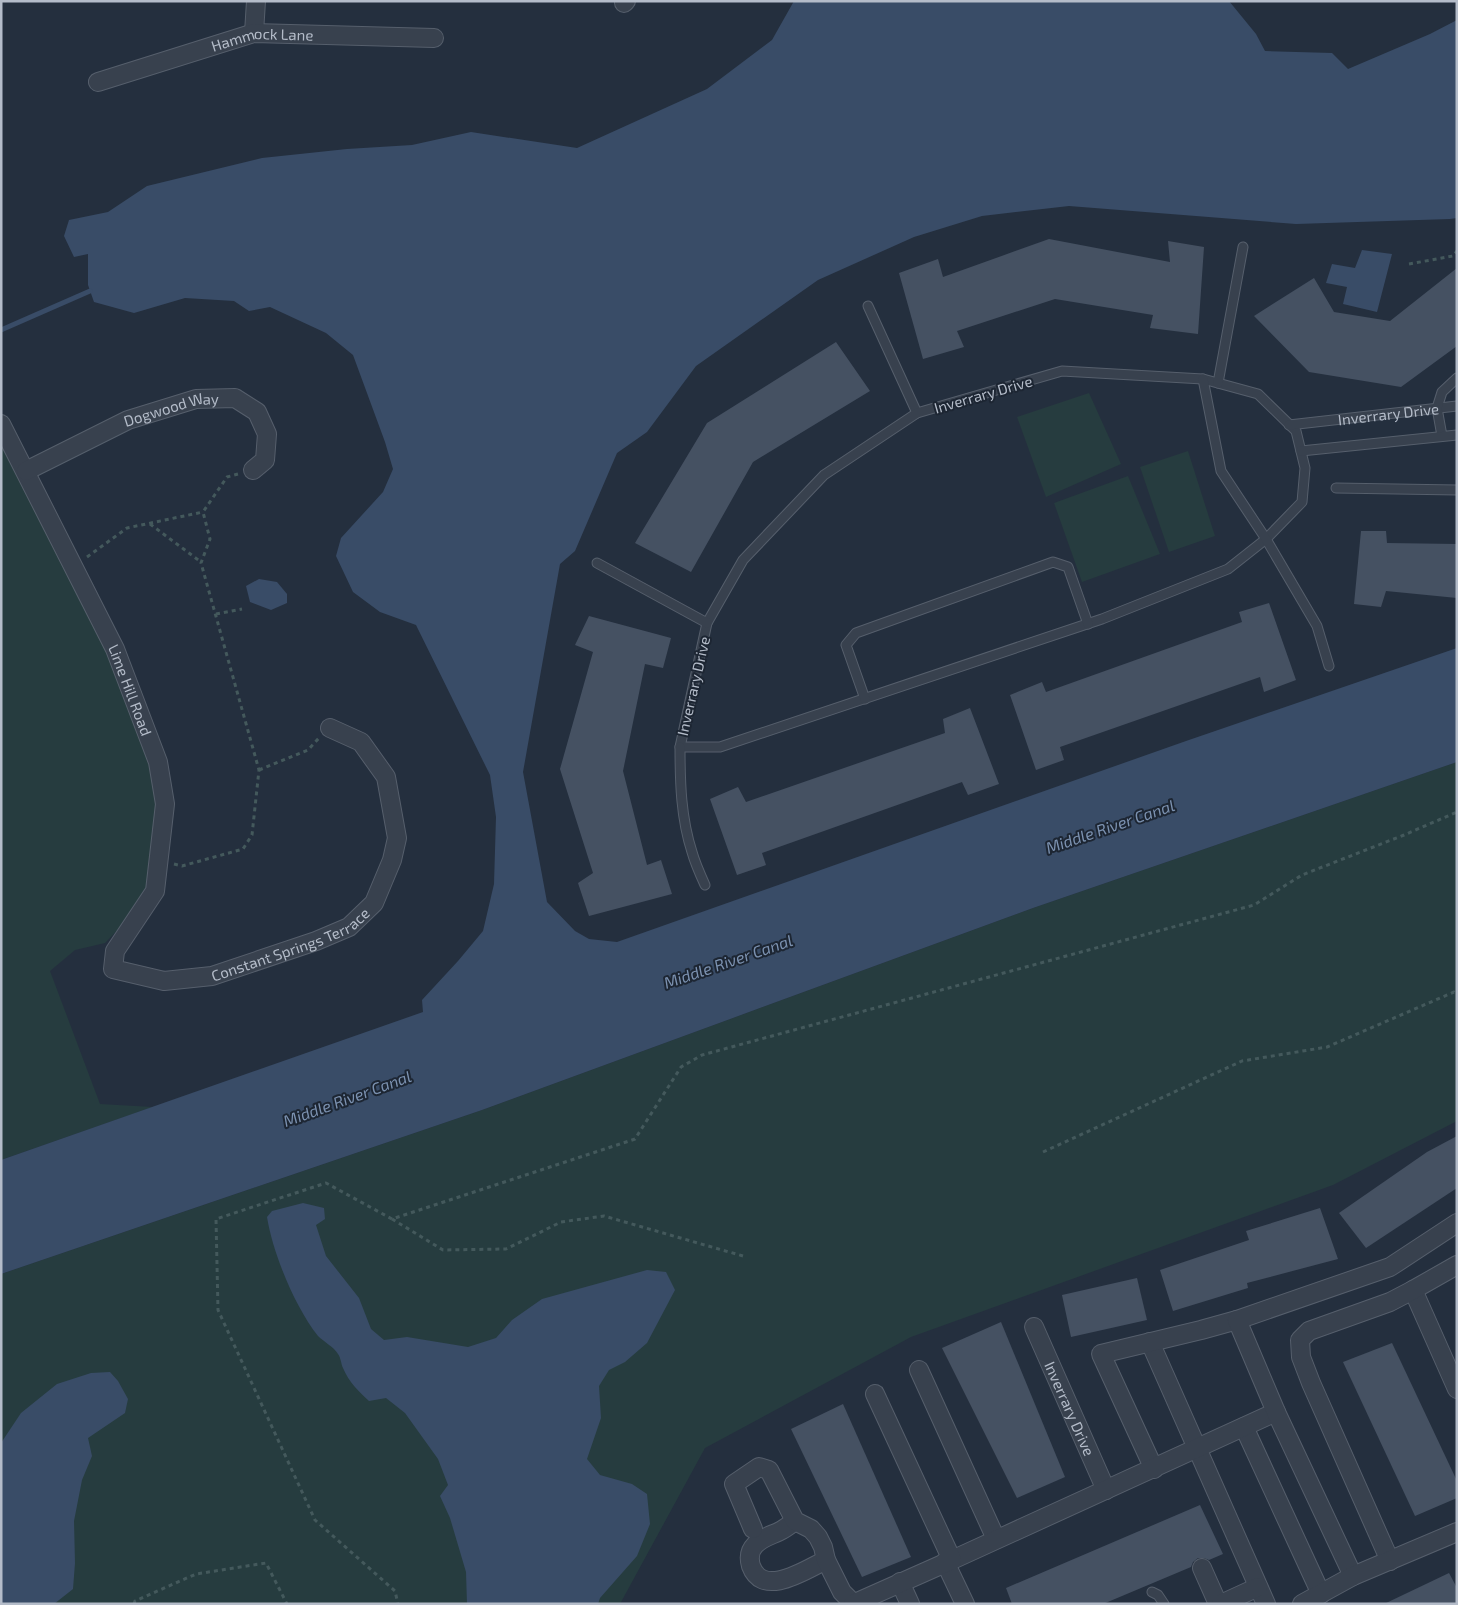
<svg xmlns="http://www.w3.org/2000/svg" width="1458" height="1605" font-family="'Exo 2',sans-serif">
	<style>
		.green { fill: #263c3f }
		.water { fill: #394c67 }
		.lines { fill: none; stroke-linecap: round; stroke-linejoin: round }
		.stream { stroke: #394c67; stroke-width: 5 }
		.building { fill: #455162 }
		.lane-casing { stroke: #565f6c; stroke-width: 11 }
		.street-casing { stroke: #565f6c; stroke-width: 20 }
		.path { stroke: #44595c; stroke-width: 3; stroke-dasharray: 4 4; stroke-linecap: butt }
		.lane { stroke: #38414e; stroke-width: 9 }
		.street { stroke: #38414e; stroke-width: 18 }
		.labels { text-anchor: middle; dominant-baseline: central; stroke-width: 4; stroke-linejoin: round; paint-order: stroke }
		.street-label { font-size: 15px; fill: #b4bcc9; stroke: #1d2633 }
		.water-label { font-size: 16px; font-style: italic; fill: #7c92b1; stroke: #1d2633 }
	</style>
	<rect width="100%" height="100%" fill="#242f3e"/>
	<g class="green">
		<polygon points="1089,393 1121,464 1046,497 1017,417"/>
		<polygon points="1,424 158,762 155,891 105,943 75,950 50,971 100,1104 153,1107 1,1160"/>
		<polygon points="1188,451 1215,536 1169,552 1140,467"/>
		<polygon points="1128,476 1160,554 1082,582 1054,503"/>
		<polygon points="1457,762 1457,1121 1333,1185 911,1337 705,1448 620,1604 1,1604 1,1274 482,1110 1033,908"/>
	</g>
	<g class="water">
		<polygon points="794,1 1229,1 1256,34 1265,51 1332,53 1348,69 1430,34 1457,20 1457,218 1450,219 1296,224 1069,206 982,216 914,237 818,280 696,366 647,432 617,453 575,551 560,564 523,772 547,902 575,931 589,939 617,942 1186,741 1457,648 1457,762 1033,908 482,1110 1,1274 1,1160 423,1012 422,1000 458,961 483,931 494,884 496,817 490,775 416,625 380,612 353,592 336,556 341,538 383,492 393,469 385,442 353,355 326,333 270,307 249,311 234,301 185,298 134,313 94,302 88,285 88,254 74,257 64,236 69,220 108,212 147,186 262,158 347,149 412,145 471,132 577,148 707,89 772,40"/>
		<polygon points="1362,250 1392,254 1377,312 1343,304 1347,287 1326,283 1332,264 1355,268"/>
		<polygon points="259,579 277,582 287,594 287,603 271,610 250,602 246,586"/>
		<path d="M303 1203 324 1208 325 1219 316 1225 326 1256 359 1298 371 1329 384 1340 407 1337 468 1347 496 1338 512 1320 542 1299 647 1270 666 1272 675 1290 647 1343 625 1362 609 1370 599 1386 601 1418 587 1459 600 1475 632 1484 647 1494 650 1524 637 1556 600 1598 598 1604H467L466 1572 450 1518 440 1496 448 1485 438 1459 405 1413 386 1398 369 1401C358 1391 349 1382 343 1368 341 1364 341 1358 338 1354 334 1347 324 1342 318 1336 295 1307 273 1254 267 1217L272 1211Z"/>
		<polygon points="110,1372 118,1381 128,1399 125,1413 88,1438 92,1456 82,1480 74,1521 75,1563 73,1589 54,1604 1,1604 1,1443 21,1413 57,1384 91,1373"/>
	</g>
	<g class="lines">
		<polyline class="stream" points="1,330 90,291"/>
	</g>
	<g class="building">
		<polygon points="1049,239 1170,262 1168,241 1204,247 1198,334 1150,328 1153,315 1055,299 957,331 964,347 923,359 899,273 938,259 943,277"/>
		<polygon points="1457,268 1457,346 1401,387 1309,372 1254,316 1314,278 1334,312 1390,321"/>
		<polygon points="836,342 870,391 753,462 691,572 635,543 707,423"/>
		<polygon points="1361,531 1386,531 1387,543 1457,544 1457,598 1386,591 1381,607 1354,604"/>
		<polygon points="1269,603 1296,680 1264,692 1260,677 1060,747 1064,760 1036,770 1010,695 1042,682 1046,692 1242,622 1239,612"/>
		<polygon points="589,616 671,638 663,668 645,664 623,771 647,865 661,860 672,894 589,916 578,883 593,873 560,769 593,652 575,645"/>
		<polygon points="970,708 999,784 968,795 962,782 762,853 766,865 737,875 710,799 738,787 746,802 945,733 943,719"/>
		<polygon points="1457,1136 1457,1188 1366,1248 1339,1213 1427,1152"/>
		<polygon points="1320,1208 1338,1259 1247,1283 1248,1288 1173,1311 1160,1270 1249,1240 1246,1231"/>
		<polygon points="1137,1278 1147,1320 1071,1337 1062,1295"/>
		<polygon points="1001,1322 1065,1477 1017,1498 942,1348"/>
		<polygon points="1392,1343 1457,1481 1457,1498 1415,1516 1343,1362"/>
		<polygon points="843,1404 911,1557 862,1577 791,1429"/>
		<polygon points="1200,1505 1223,1554 1209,1560 1204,1558 1198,1558 1193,1562 1191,1567 1103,1604 1012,1604 1006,1588"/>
		<polygon points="1449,1573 1457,1588 1457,1604 1384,1604"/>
	</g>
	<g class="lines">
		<g class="lane-casing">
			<g id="lane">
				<polyline points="868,306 917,413"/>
				<polygon points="1062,371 1203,379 1258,394 1296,431 1305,468 1302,502 1266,539 1228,569 1102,619 720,747 680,747 707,623 743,560 824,475 917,413"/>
				<polyline points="1203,379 1221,471 1266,539 1317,626 1329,666"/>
				<polyline points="1218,383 1243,247"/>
				<path id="s1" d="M1289 425 1457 406"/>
				<polyline points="1442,436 1437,408 1442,392 1457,378"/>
				<polyline points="1301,451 1457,435"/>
				<polyline points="1336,488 1457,490"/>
				<polyline points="597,563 707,623"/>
				<polyline points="865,699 846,645 856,633 1053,562 1068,567 1088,624"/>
				<path d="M680 747C680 783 681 818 692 852 695 863 700 874 705 885"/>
				<polyline points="1152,1592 1158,1595 1164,1604"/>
			</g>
		</g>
		<g class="street-casing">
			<g id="street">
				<polyline points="624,3 626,1"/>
				<polyline points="254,33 256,1"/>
				<path id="s2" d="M98 82 254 33 434 38"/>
				<path id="s3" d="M1 424 115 649 158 762 165 804 155 891 115 951 113 969 164 981 212 976 316 941 349 927 374 903 392 860 397 838 386 777 361 742 330 728"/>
				<path id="s4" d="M26 471 128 420 196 399 235 398 257 412 267 434 265 460 253 470"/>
				<polyline points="1413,1290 1457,1389"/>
				<path id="s5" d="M1034 1327 1106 1490"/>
				<polyline points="1150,1342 1266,1604"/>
				<polyline points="919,1370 996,1539"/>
				<polyline points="1244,1427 1321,1594"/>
				<polyline points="1154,1469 1101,1354 1201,1330 1237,1320"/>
				<path d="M795 1521C791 1524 787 1527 782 1530 773 1535 762 1537 755 1545 749 1551 749 1559 751 1566 763 1599 807 1569 826 1560"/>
				<polyline points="753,1529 734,1484 759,1467 769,1470 795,1521 811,1529 818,1537 823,1547 826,1560 842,1592 853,1603 852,1604"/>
				<polyline points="952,1560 1276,1412"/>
				<polyline points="1390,1561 1311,1383 1301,1357 1300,1340 1309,1331 1390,1302 1413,1290 1457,1265"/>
				<polyline points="945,1562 965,1604"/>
				<polyline points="1202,1568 1218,1604"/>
				<polyline points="1353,1576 1276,1412 1237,1320 1390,1267 1457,1223"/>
				<polyline points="900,1582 910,1604"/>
				<polyline points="853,1604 952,1560 875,1394"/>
				<polyline points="1221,1604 1258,1587"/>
				<polyline points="1302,1604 1353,1576 1457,1532"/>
			</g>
		</g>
		<g class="path">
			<polyline points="1409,264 1453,256 1457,251"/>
			<polyline points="150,524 201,562"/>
			<polyline points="87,557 127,528 203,512"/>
			<polyline points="216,614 242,609"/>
			<polyline points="259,770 308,750 319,738"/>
			<polyline points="174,864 182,866 243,849 252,835 259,770 201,563 210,539 203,512 227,477 238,474"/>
			<polyline points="1043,1152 1242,1061 1327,1047 1454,992 1457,994"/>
			<polyline points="392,1219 326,1183 216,1219 218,1310 315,1520 395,1591 398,1604"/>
			<polyline points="743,1256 604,1216 561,1222 506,1249 443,1250 392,1219 635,1139 681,1067 702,1055 1254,905 1302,875 1404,835 1457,812"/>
			<polyline points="134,1604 135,1601 196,1574 266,1563 287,1604"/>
		</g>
		<use href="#lane" class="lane"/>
		<use href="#street" class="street"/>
	</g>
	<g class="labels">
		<g class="street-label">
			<text stroke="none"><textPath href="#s2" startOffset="171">Hammock Lane</textPath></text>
			<text transform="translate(983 394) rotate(-16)">Inverrary Drive</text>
			<text stroke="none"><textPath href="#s4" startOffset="159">Dogwood Way</textPath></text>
			<text stroke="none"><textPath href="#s1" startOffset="100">Inverrary Drive</textPath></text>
			<text transform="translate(693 686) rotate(-77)">Inverrary Drive</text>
			<text stroke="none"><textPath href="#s3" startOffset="296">Lime Hill Road</textPath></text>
			<text stroke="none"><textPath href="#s3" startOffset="779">Constant Springs Terrace</textPath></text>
			<text stroke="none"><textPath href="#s5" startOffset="89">Inverrary Drive</textPath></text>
		</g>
		<g class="water-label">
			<text transform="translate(1110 826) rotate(-19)">Middle River Canal</text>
			<text transform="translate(728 961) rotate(-19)">Middle River Canal</text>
			<text transform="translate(347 1098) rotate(-20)">Middle River Canal</text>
		</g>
	</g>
	<rect width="1458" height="1605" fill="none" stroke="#b4bcc9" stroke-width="5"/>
</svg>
